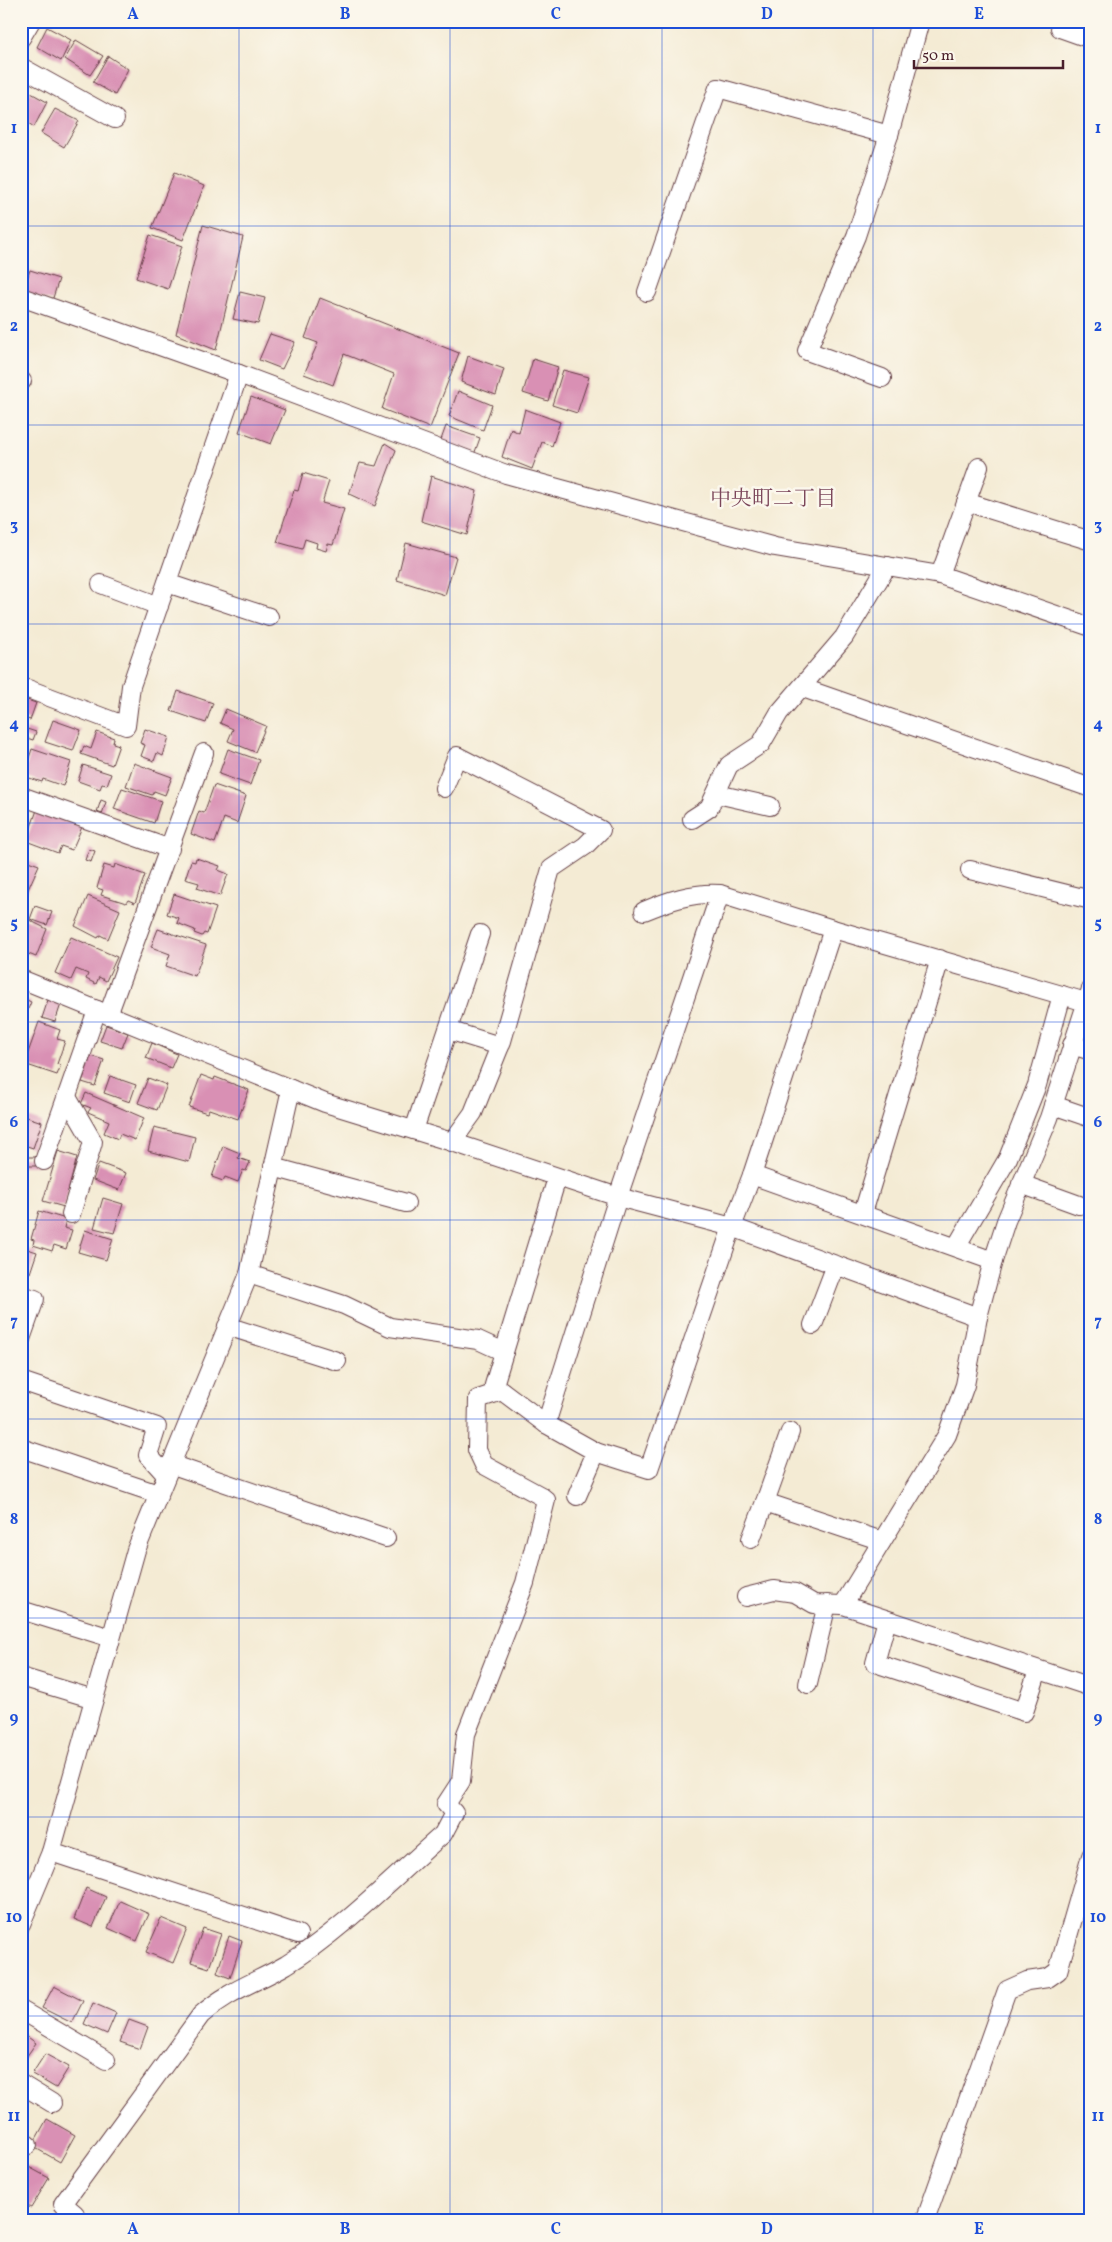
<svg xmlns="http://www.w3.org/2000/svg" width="1112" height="2242" font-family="Vollkorn,'Noto Serif JP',serif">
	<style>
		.building { fill: #d990b4 }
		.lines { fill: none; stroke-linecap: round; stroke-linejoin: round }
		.street-casing { stroke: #643e44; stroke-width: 20 }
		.street { stroke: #fff; stroke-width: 18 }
		.grid { fill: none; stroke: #1d4ed8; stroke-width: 1; stroke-opacity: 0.55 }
		.labels { text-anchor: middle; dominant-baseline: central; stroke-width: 5; stroke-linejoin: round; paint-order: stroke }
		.neighbourhood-label { font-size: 21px; fill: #7c475b; stroke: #fbf7ec }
		.neatline { fill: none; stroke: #1d4ed8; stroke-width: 2 }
		.grid-label { font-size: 16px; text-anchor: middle; font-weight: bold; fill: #1d4ed8 }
	</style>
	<rect width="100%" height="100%" fill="#fbf7ec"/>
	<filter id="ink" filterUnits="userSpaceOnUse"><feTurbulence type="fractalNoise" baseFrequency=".02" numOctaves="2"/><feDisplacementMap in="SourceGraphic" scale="10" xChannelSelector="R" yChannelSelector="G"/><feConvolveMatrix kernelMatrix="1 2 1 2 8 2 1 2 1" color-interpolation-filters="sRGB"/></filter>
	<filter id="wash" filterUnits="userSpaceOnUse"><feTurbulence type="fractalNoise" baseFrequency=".0096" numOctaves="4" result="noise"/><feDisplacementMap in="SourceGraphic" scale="20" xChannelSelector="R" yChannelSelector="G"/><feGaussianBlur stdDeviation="1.12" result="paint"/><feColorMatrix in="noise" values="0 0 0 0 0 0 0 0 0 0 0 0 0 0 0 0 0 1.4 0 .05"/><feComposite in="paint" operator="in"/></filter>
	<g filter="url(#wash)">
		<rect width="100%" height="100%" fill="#f4ebd4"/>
		<g id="blocks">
			<g class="building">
				<polygon points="47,27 71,40 61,61 37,47"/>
				<polygon points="76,40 103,56 90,75 65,59"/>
				<polygon points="108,56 128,69 115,95 93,82"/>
				<polygon points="22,88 47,102 34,127 21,118"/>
				<polygon points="55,109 79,121 64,147 41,133"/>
				<polygon points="174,173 204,186 183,240 152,228"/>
				<polygon points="203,225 243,237 216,350 176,334"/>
				<polygon points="150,235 182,246 168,289 136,278"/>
				<polygon points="30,270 59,279 52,301 22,293"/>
				<polygon points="240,292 265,298 258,324 233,319"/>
				<polygon points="320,298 459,353 430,428 382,409 394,374 344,354 333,385 304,374 318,343 305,338"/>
				<polygon points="270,334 295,342 282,369 259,360"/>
				<polygon points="468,356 504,369 496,395 461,382"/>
				<polygon points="533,359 558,367 548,401 523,393"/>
				<polygon points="563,370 589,377 577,413 552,405"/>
				<polygon points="458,391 492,405 483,430 449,416"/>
				<polygon points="251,397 285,410 271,444 239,432"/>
				<polygon points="525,409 560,422 552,446 542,442 532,469 502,457 511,429 519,433"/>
				<polygon points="446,426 480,438 471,463 437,451"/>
				<polygon points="385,443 396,450 375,506 349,494 360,463 376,466"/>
				<polygon points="303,473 329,481 322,503 344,509 333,545 328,544 326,551 316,548 317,543 305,539 302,549 277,542 294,490 298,491"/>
				<polygon points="431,476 477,491 467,535 421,521"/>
				<polygon points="406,543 456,557 445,595 397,580"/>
				<polygon points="178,691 213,703 206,723 171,711"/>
				<polygon points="21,698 36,703 30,720 24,718 23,722"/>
				<polygon points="226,709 266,726 255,752 228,741 233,729 220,723"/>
				<polygon points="53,720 81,730 73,751 45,742"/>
				<polygon points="27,729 36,732 33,740 24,737"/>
				<polygon points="145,729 169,737 163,756 157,753 154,761 141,756 145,745 140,743"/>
				<polygon points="97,732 114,738 113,743 119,745 112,765 81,754 84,746 91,749"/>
				<polygon points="32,749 71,762 63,786 43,779 42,782 23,776"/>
				<polygon points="228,749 259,760 250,785 219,774"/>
				<polygon points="134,763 172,777 165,795 154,791 152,795 126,786"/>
				<polygon points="83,765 111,774 107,785 102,784 100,789 78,781"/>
				<polygon points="214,785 246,796 237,823 224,818 215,843 191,834 199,811 204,813"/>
				<polygon points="122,788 161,801 154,823 114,809"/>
				<polygon points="101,800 106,802 102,814 97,812"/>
				<polygon points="21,806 27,808 21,824"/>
				<polygon points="37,810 82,827 72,850 61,846 58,853 26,841"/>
				<polygon points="89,849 95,851 91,862 85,860"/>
				<polygon points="196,858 220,866 218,870 228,874 220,896 197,888 199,883 185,879 191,861 195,862"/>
				<polygon points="28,861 39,865 21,905 21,876"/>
				<polygon points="115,864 145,875 135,903 128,900 126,903 101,895 103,890 97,888 104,865 114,868"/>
				<polygon points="174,894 216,908 207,934 204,933 202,936 194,933 195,930 177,923 179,918 167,914"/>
				<polygon points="88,896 120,910 108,939 100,935 98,938 75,926"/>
				<polygon points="35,906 52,912 47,925 30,919"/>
				<polygon points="21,916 47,929 36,957 21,951"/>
				<polygon points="158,929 206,945 195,976 166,966 170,954 151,947"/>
				<polygon points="71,937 117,957 106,981 99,977 96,984 86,979 88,974 76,969 71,980 55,973"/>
				<polygon points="21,997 31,1002 21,1026"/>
				<polygon points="48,1000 61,1004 55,1022 42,1018"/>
				<polygon points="39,1022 60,1030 57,1039 65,1041 57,1064 61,1065 57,1075 24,1064"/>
				<polygon points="106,1025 128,1033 122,1048 100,1041"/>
				<polygon points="152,1043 177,1054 171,1068 146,1058"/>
				<polygon points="91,1056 104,1060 95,1086 82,1082"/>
				<polygon points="201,1075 214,1080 215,1077 249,1090 238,1119 209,1109 207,1113 189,1107"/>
				<polygon points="110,1076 136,1085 130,1102 104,1093"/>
				<polygon points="148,1078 167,1085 157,1110 138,1103"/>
				<polygon points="86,1093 144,1118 135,1140 120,1134 118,1139 104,1133 109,1121 88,1112 91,1108 81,1104"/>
				<polygon points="21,1115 42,1122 33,1148 21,1144"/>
				<polygon points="154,1127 195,1137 189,1162 148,1151"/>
				<polygon points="223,1146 240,1153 238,1158 250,1162 246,1171 243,1170 238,1182 225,1177 223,1181 212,1177"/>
				<polygon points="58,1151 77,1157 64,1207 43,1201"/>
				<rect x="21" y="1157" width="16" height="9"/>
				<polygon points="99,1163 126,1173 119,1190 93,1180"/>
				<polygon points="103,1198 123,1204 114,1233 94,1228"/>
				<polygon points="39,1211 66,1219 64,1228 72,1230 66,1249 54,1245 52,1251 33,1245 34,1240 31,1239"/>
				<polygon points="85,1230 113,1239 106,1260 78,1252"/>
				<polygon points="21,1247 37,1252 30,1273 21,1270"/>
				<polygon points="86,1888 106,1897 93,1927 74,1919"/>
				<polygon points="120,1901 149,1914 137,1941 108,1928"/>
				<polygon points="161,1918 187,1929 173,1963 146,1952"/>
				<polygon points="203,1928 221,1934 209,1968 191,1962"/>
				<polygon points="229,1936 242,1941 230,1978 217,1973"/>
				<polygon points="54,1986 83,2001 72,2023 42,2008"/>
				<polygon points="93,2003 116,2013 107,2034 84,2024"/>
				<polygon points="129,2020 148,2027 140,2049 120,2042"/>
				<polygon points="25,2035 36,2043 24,2060 21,2058 21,2040"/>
				<polygon points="45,2054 69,2067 56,2088 32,2074"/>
				<polygon points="47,2119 75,2135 60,2162 32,2146"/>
				<polygon points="27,2166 49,2178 31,2208 21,2203 21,2176"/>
			</g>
		</g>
	</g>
	<g filter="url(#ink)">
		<use href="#blocks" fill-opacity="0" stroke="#643e44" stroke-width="1"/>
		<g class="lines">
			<g class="street-casing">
				<g id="street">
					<polyline points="1062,21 1060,28 1091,39"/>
					<polyline points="21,38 31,21"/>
					<polyline points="21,67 115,119"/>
					<polyline points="647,292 718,88 889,135"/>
					<polyline points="21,297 239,374 506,474 775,547 940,575 1091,627"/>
					<polyline points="882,378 807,351 856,236 889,135 920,21"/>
					<polyline points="21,381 22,381"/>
					<polyline points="966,502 1091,541"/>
					<polyline points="940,575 979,467"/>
					<polyline points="167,583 269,617"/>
					<polyline points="101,584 159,606"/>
					<polyline points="803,688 1091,788"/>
					<polyline points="28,689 126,726 131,686 239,374"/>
					<polyline points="444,788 457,756 601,830 585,846 551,869 502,1041 473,1113 452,1142"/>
					<polyline points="717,794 770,806"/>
					<polyline points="21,796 170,849"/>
					<polyline points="692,819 709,808 729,765 761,744 779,713 844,637 887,566"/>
					<polyline points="970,870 1091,900"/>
					<path d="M644 911C668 901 693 892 720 894"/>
					<polyline points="21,979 325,1103 452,1142 618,1197 732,1227 978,1317"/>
					<polyline points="108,1015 204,753"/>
					<polyline points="448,1030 500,1046"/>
					<polyline points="1072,1045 1091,1051"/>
					<polyline points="67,1097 93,1142 71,1214"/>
					<polyline points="1053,1105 1091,1118"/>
					<polyline points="414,1130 480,934"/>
					<polyline points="44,1161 97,1010"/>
					<polyline points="273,1167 406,1203"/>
					<polyline points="752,1175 993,1261"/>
					<polyline points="557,1178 494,1385 546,1424 596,1452 649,1469 732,1227 752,1175 833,929"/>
					<polyline points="1021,1184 1079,1205"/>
					<polyline points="863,1213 940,959"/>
					<polyline points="956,1247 1008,1158 1037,1085 1062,995"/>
					<polyline points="249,1274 344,1305 390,1327 478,1340 504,1352"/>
					<polyline points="21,1295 35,1299 21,1339"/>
					<polyline points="813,1325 836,1265"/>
					<polyline points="227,1326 337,1361"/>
					<polyline points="21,1381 157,1427 148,1455 166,1475"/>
					<polyline points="546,1424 618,1197 720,894 833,929 1086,1002"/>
					<polyline points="21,1448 158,1494"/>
					<polyline points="170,1464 386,1538"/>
					<polyline points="577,1496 596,1452"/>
					<polyline points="765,1502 790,1432"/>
					<polyline points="751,1539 765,1502 882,1541"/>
					<polyline points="746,1597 774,1590 795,1593 814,1604 843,1605 1091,1687"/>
					<polyline points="843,1605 947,1435 965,1385 978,1317 993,1261 1006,1221 1049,1118 1091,989"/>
					<polyline points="21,1610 111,1638"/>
					<polyline points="887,1620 875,1663 1024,1712 1038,1670"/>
					<polyline points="21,1677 94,1699"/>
					<polyline points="808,1684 827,1604"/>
					<polyline points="51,1852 298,1934"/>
					<polyline points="21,1924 51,1852 136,1550 249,1274 291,1089"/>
					<polyline points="21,2010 106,2060"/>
					<polyline points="21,2084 52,2103"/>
					<polyline points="21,2141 28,2145"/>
					<path d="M70 2221 75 2214 63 2204 201 2015C229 1990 255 1983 286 1965 340 1932 395 1876 443 1834L454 1813 446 1804 461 1781 466 1734 525 1583 546 1500 541 1496 484 1465 477 1450 478 1399 502 1391"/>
					<polyline points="925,2221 1007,1990 1027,1981 1048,1978 1058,1971 1091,1856"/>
				</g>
			</g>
			<use href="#street" class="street"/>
		</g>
	</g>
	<path class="grid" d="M239 21V2221M450 21V2221M662 21V2221M873 21V2221M21 226H1091M21 425H1091M21 624H1091M21 823H1091M21 1022H1091M21 1220H1091M21 1419H1091M21 1618H1091M21 1817H1091M21 2016H1091"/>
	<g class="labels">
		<g class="neighbourhood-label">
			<text x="773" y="499">中央町二丁目</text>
		</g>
	</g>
	<rect width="1112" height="2242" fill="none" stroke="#fbf7ec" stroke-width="55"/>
	<path d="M914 60v8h149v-8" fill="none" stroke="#4a1f2b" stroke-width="2.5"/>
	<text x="922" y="60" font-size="15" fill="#4a1f2b" stroke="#fbf7ec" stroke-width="4" paint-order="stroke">50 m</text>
	<rect x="28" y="28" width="1056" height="2186" class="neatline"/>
	<g class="grid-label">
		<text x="133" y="19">A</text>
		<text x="345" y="19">B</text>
		<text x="556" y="19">C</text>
		<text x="767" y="19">D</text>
		<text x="979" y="19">E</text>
		<text x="14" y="133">1</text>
		<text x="1098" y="133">1</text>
		<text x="14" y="331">2</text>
		<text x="1098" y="331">2</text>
		<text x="14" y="530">3</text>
		<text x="1098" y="530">3</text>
		<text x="14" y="729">4</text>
		<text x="1098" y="729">4</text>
		<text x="14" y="928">5</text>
		<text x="1098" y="928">5</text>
		<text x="14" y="1127">6</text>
		<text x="1098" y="1127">6</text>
		<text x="14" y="1326">7</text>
		<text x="1098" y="1326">7</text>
		<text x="14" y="1524">8</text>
		<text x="1098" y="1524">8</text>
		<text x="14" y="1723">9</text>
		<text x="1098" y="1723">9</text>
		<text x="14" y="1922">10</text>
		<text x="1098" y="1922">10</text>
		<text x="14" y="2121">11</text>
		<text x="1098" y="2121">11</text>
		<text x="133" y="2234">A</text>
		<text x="345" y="2234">B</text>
		<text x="556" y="2234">C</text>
		<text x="767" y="2234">D</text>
		<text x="979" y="2234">E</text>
	</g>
</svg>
